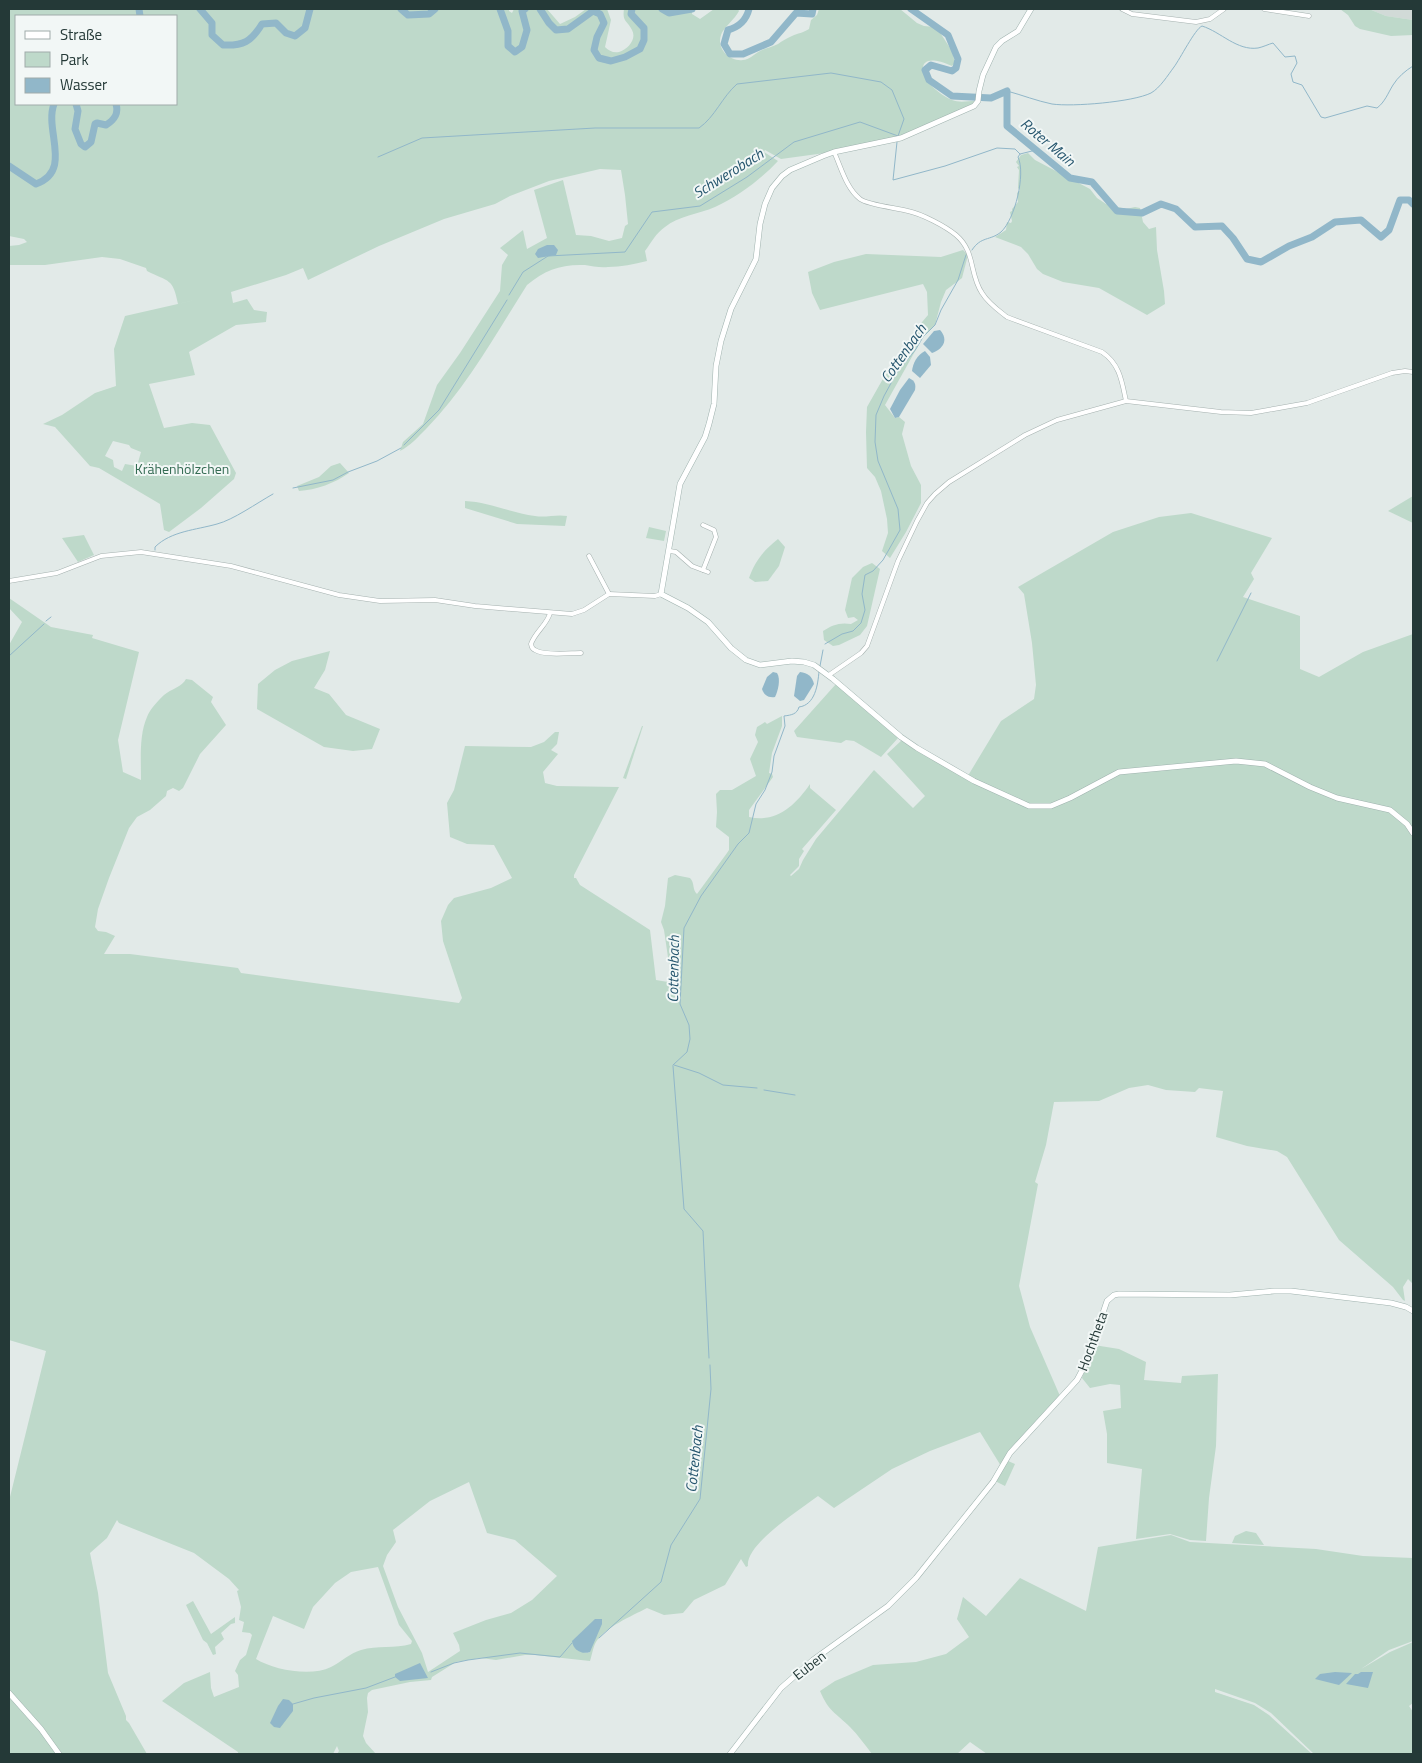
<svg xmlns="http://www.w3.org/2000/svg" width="1422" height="1763" font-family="'Titillium Web',sans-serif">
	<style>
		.built { fill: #d1dad7 }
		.green { fill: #bed9ca; fill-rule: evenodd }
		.water { fill: #91b7c9 }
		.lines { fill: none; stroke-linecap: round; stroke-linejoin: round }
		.stream { stroke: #91b7c9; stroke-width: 1 }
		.river { stroke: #91b7c9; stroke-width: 7 }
		.street-casing { stroke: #a5b1af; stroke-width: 5 }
		.secondary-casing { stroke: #9fb2ae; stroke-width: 6 }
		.street { stroke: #fff; stroke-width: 4 }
		.secondary { stroke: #fff; stroke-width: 5 }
		.labels { text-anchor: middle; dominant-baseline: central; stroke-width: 4; stroke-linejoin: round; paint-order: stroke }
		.park-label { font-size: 14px; fill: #346b53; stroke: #f2f7f6 }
		.street-label { font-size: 14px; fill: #243937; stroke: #f2f7f6 }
		.water-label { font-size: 15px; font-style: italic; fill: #26566e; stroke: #f2f7f6 }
	</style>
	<rect width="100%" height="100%" fill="#e2eae8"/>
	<polygon class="built" points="1369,9 1413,9 1413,20 1386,16"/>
	<g class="green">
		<path d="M9 9H509V11L512 13 514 9H547L560 24 575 17 586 9H607L611 20 605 47C609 51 613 53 619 52 628 49 637 39 632 30 627 20 622 22 624 9H692V14L700 19 714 9H738L739 11C735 19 723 28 721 35 716 49 730 62 743 60 749 60 754 54 760 51 766 48 772 47 778 44 782 41 787 38 792 36 798 33 803 33 809 29L811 20 817 15 819 9H900L917 23 924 26 934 27 939 31 952 51 955 63 952 66C908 46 919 86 952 100 959 103 968 101 975 101L971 106 903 135 825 153 781 159 765 150 764 152 778 161C760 180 739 196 715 207 699 214 678 216 665 227 656 233 651 243 645 251L647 261C634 264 621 267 608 267 600 268 592 266 585 265 561 264 545 270 527 285 496 334 467 387 426 429 418 437 410 446 400 451L403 442 423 424 437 385 460 353 500 291 502 265 508 255 500 248 523 230 527 249 547 238 534 190 563 180 576 235 591 236 609 241 622 238 625 226 628 224 625 195 621 170 600 169 549 181 510 196 495 204 444 219 379 246 308 280 303 268 286 275 231 292 233 303 247 299 254 310 267 312 266 322 236 325 189 352 195 375 149 384 164 428 192 423 210 425 236 473 234 479 201 508 169 532 164 530 160 504 99 468 90 466 55 427 43 424 62 415 95 393 116 386 114 349 125 316 213 296 178 304C173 278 169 282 147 271L146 268 120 259 102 257 45 265H9V246L19 245 27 242 24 239 9 236ZM16 16H176V104H16ZM113 441 129 445 131 448 141 452 137 466 125 464 122 471 114 467 113 460 105 456Z"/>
		<polygon points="1340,9 1369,9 1386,16 1413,20 1413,35 1391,36 1360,29 1355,26 1348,15"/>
		<polygon points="1028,153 1035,160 1090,189 1097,198 1106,204 1126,209 1135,207 1140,208 1143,222 1149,229 1156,227 1157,250 1164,291 1165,304 1147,315 1099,288 1063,282 1043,274 1037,269 1028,254 1021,247 995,237 1006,230 1007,222 1011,223 1012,221 1010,212 1012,211 1012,209 1018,202 1017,193 1020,190 1018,188 1019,170 1017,167 1019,166 1016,162 1021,155"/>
		<polygon points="963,250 968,255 962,278 946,290 941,302 935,325 923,337 885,405 895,418 899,417 905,422 902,434 911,466 921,485 921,503 906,532 890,558 882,551 888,533 887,519 881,491 875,477 867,468 866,432 867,407 884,377 898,361 912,334 928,315 927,292 923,284 820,310 812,293 808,272 834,262 866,254 941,257"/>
		<path d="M340 463 349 473C335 483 316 490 299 491L297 486 319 477 331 466Z"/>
		<polygon points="1413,496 1413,523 1388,511"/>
		<path d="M465 501C489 502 511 513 535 516 546 518 556 514 567 516L565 526 517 524 465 508Z"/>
		<path d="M1191 513 1272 538 1251 573 1254 579 1243 597 1300 616V669L1319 677 1363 652 1413 634V1284L1408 1279 1403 1287 1405 1301 1403 1300 1393 1287 1339 1240 1287 1157 1277 1151 1247 1146 1216 1137 1223 1091 1199 1088 1195 1092 1166 1090 1148 1085 1129 1088 1099 1101 1054 1102 1046 1145 1035 1182 1038 1184 1019 1286 1030 1327 1060 1396 1024 1434 1001 1466 980 1432 930 1451 892 1469 834 1508 818 1496C801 1509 745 1544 748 1566L746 1567 741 1559 725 1585 694 1600 683 1613 664 1615 647 1608C632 1616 605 1627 596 1642 593 1647 592 1655 590 1661L535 1655H525L496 1660 481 1658 456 1662 432 1677 431 1680 410 1682 372 1690 368 1693 367 1698 368 1712 363 1736 366 1743 376 1754H337L339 1751 337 1746 333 1754H238V1752L162 1701 184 1683 210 1672 211 1688 214 1697 239 1687 238 1675 235 1671 240 1660 246 1655 252 1635 250 1633 242 1632 244 1622 239 1620 241 1607 237 1591 239 1590 229 1579 194 1553 119 1523 117 1520 107 1538 90 1553 98 1593 108 1673 126 1716V1720L129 1723 147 1754H60L9 1691V1501L46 1351 9 1340V645L22 622 9 608V598L51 627 93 635 92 638 139 652 118 740 123 772 141 780C141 760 139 735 147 717 150 709 158 701 164 695 171 689 182 687 186 679L192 680 213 697 211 702 226 725 200 754 183 788 179 791 173 788 167 791 166 796 150 810 137 817 129 828 109 878 98 909 95 927 98 931 106 932 115 936 104 954H130L238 968 241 973 459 1003 462 998 443 941 441 921 448 905 454 898 491 888 512 878 494 845 467 844 450 837 447 803 454 790 465 746 531 747 544 742 555 732H559L557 744 551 750 558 754 543 772 545 783 557 786 619 787 574 875V878H576L580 885 650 930 656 980 668 982 670 971 664 930 661 922 665 906 668 878 675 875 690 878C695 883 692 890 697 894L727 853 729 850V837L716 827 717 812 716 794 720 790H732L756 776 750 759 758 742 755 735 757 727 765 722 767 724 782 716V726L772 753 769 773 772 774 773 777 749 810V817C776 823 795 806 810 784V788L836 810 802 849 804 851 799 859V866L790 875 791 876 799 869 803 860 816 839 874 770 913 808 925 796 887 754 902 740 912 748 966 779 1001 721 1034 699 1036 685 1032 643 1024 594 1018 587 1113 532 1159 517ZM469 1482 487 1533 515 1540 557 1576 532 1600 511 1613 486 1620 453 1633 459 1645 460 1651 428 1672 422 1653 398 1607 383 1566 387 1555 396 1542 393 1530 430 1501ZM378 1567 399 1625 412 1641 411 1644C395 1649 377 1645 361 1650 350 1653 341 1662 331 1667 311 1677 274 1670 256 1659L273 1616 304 1629 313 1607 335 1583 351 1572ZM584 1630 590 1652 587 1653 577 1650 576 1638Z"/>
		<polygon points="649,527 666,531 664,541 646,538"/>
		<polygon points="84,535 94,555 78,562 62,538"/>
		<path d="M778 539 785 547 779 566 768 581 755 582 749 578C755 561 764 550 778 539Z"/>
		<path d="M872 563 880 569 867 626 860 635 839 645 833 646 824 640 823 631C832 625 840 622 851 624L858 620 854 617 848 618 845 610 852 578 863 567Z"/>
		<polygon points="330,651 325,670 314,688 329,694 346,715 380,729 372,749 353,751 324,747 257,709 258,684 275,670 292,661"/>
		<polygon points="836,684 898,738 881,757 854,741 846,740 841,743 797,737 794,731"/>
		<polygon points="642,726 643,726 626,779 623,778"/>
		<polygon points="1094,1345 1119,1349 1146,1362 1144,1380 1181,1383 1182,1376 1218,1374 1216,1446 1209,1498 1206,1541 1190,1540 1170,1534 1136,1539 1142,1469 1107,1463 1107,1434 1103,1411 1121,1408 1120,1385 1110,1384 1090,1388 1082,1378"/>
		<polygon points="1008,1461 1015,1464 1005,1486 995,1481"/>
		<polygon points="1246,1531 1256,1533 1264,1545 1232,1543 1235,1536"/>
		<path d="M1171 1535 1190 1542 1316 1549 1363 1556 1413 1558V1641L1389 1650 1361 1669 1390 1652 1413 1642V1703L1409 1706 1413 1712V1754H1314L1271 1713 1255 1703 1215 1689V1692L1254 1705 1269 1715 1312 1754H987L970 1742 957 1754H872C865 1745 858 1735 850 1727 835 1712 829 1712 820 1691L835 1681 873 1665 916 1662 946 1654 969 1637 957 1619 963 1597 986 1616 1020 1578 1086 1611 1098 1547Z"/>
		<polygon points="193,1601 211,1634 235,1617 235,1623 231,1624 221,1633 224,1639 215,1647 216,1654 213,1655 207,1643 203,1640 186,1605"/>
		<polygon points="9,1696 39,1729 58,1754 9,1754"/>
	</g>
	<g class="water">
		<polygon points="547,245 554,245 558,250 556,255 538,258 535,254 538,249"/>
		<path d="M940 330C949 340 943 349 932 353L923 344 934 331Z"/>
		<path d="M925 351 930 357 931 365 920 378 912 371C913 363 917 355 925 351Z"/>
		<path d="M909 378C915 381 916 384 915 390L899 417 895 418 890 409 900 390Z"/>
		<path d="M773 672 777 673C781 679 778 691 775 697 768 698 764 695 762 689L767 677Z"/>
		<path d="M800 672C808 673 812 676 814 684L804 700 800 701 794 696 797 676Z"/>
		<path d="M595 1619H602V1624L590 1652C582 1655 573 1650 572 1641Z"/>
		<polygon points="420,1663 428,1678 400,1681 395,1677 395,1674"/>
		<polygon points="1335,1672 1352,1673 1339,1685 1315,1679 1320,1674"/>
		<polygon points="1361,1672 1373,1672 1368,1688 1346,1684 1355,1674 1358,1674"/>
		<polygon points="283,1699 289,1700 293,1704 293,1711 280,1728 274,1727 270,1723 278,1706"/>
	</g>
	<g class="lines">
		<g class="stream">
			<path d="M1007 91C1022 95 1037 101 1052 104 1072 107 1133 102 1151 93 1160 88 1168 75 1174 67 1180 59 1195 29 1202 26 1221 32 1237 51 1258 48 1263 47 1269 44 1273 43L1285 57 1295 56 1297 63 1291 74 1293 82 1302 85 1321 117 1325 118 1367 106 1377 108C1385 102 1388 93 1393 85 1398 77 1405 71 1413 66"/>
			<polyline points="897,142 893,180 945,166 997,148 1015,149 1020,154"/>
			<path d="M378 157 422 138 595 128H699C715 117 722 97 737 84L831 73 881 82 892 90 904 119 898 136 860 122 794 142 747 177 700 206 652 212 625 252 548 256 523 272 509 295"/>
			<path d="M972 250C981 236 990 241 1001 232 1015 219 1026 174 1018 157L1020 154 1036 150"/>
			<polyline points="404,445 439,410 507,300"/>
			<polyline points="293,488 333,480 348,472 377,461 401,448"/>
			<path d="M155 550V547C171 531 196 530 217 524 233 520 257 503 273 494"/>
			<polyline points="46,621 51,617"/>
			<polyline points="825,644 842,634 853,631 861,623 865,610 862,594 865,575 873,571 883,560 900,530 898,509 878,461 875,442 876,415 884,396 896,374 916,349 923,337 935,325 941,310 958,280 966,255"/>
			<polyline points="9,656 44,624"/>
			<polyline points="1217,661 1251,593"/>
			<polyline points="820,666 823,650"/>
			<path d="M673 1065 687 1052 690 1039 689 1025 680 1004 684 928 701 896 738 844 749 833 756 804 765 790 772 772 774 756 785 726 784 716C792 715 797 714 799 707 815 705 818 685 819 671"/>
			<polyline points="674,1065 699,1073 723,1085 757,1088"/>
			<polyline points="673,1066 684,1209 703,1231 709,1358"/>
			<polyline points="764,1090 795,1095"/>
			<polyline points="599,1638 661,1582 671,1545 700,1499 711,1389 710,1365"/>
			<polyline points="431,1672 454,1663 468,1660 520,1653 560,1657 572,1643"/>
			<polyline points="293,1704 314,1698 366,1688 395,1677"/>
		</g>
		<g class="river">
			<polyline points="139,9 140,16"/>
			<path d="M200 9 212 23V35L223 45C243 46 251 42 262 24L276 23 286 33 295 36 305 28 310 9"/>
			<polyline points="401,9 408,15 429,14 435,9"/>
			<polyline points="500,9 508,31 508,46 515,52 522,47 527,30 522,11 525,9"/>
			<polyline points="540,9 549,23 556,30 568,29 593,11 600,14 604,23 597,37 594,50 599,58 611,61 625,57 640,49 644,40 644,28 631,14 632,9"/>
			<polyline points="662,9 669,13 692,9"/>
			<path d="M749 9C746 21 739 27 728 30L724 44 730 54H743L771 42 796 13 812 14 813 9"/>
			<polyline points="911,9 948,35 958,59 956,68 952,71 931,65 925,70 929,80 952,96 991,98 1007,91 1007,126 1070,178 1092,182 1117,211 1142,213 1161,204 1176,209 1195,227 1222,226 1233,238 1247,259 1261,262 1289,246 1312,237 1335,222 1361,220 1381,237 1389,230 1400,200 1409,200 1413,204"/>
			<path d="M76 104 78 111 75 129 81 144 85 147 91 142 95 124 97 123 106 125C114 120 119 114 116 104"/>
			<path d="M9 166 36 184C73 171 44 130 54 104"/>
		</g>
		<g class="street-casing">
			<g id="street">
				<polyline points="1122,9 1132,14 1196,22 1210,19 1224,9"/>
				<polyline points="1264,9 1309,16"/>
				<path d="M834 152C841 167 846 188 860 199 868 205 897 208 908 211 922 214 945 226 956 235 976 252 969 274 982 293 988 303 998 310 1007 317L1102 352C1120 364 1122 382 1126 401"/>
				<polyline points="703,525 714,530 716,537 703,570"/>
				<polyline points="670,551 676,552 692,566 708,572"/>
				<polyline points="589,556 609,594"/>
				<polyline points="9,581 57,573 101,556 141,552 231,566 339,595 380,601 435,600 475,606 572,614 584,610 609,594 655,596 661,594"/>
				<path d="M550 613C547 625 535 632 531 644 532 647 531 648 535 650 544 656 570 653 581 653"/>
				<polyline points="829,675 861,653 867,646 898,561 917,521 927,503 935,494 949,482 1025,435 1057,420 1126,401 1221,412 1251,413 1307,403 1392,373 1405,371 1413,372"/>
			</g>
		</g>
		<g class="secondary-casing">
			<g id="secondary">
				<polyline points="1031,9 1018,31 1002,41 996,47 983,75 979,91 978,101 974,106 901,138 834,152 823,156 790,170 782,176 772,188 765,204 760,224 756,259 731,309 721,341 716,366 714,404 709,424 705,437 680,484 661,594 688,608 708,622 731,648 746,660 760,665 792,661 804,662 814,665 833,679 901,737 917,748 974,781 1029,806 1051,806 1070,798 1119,772 1236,761 1265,764 1310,787 1337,798 1390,810 1407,824 1413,833"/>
				<polyline points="9,1693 41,1729 59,1754"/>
				<polyline points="730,1754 781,1688 813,1660 888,1606 916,1578 993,1482 1010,1453 1077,1380 1086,1363 1107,1301 1114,1295 1119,1294 1230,1295 1274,1291 1291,1291 1391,1303 1406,1307 1413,1311"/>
			</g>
		</g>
		<use href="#street" class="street"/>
		<use href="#secondary" class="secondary"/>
	</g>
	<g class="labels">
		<g class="park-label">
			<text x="182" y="468">Krähenhölzchen</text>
		</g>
		<g class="street-label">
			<text transform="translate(1092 1341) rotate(-70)">Hochtheta</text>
			<text transform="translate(809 1665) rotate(-38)">Euben</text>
		</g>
		<g class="water-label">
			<text transform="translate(1048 142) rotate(40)">Roter Main</text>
			<text transform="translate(728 173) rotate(-32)">Schwerobach</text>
			<text transform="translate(903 353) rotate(-55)">Cottenbach</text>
			<text transform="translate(673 969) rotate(-89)">Cottenbach</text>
			<text transform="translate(694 1459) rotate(-84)">Cottenbach</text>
		</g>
	</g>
	<rect width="1422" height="1763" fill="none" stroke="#243937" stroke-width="20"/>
	<rect x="15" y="15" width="162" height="90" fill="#f2f7f6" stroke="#a0abaa"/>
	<rect x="25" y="31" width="25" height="8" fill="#ffffff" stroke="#a0abaa"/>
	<text x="60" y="40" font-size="15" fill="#243937">Straße</text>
	<rect x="25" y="52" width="25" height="15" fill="#bed9ca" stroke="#a0abaa"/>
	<text x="60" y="65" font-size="15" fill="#243937">Park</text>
	<rect x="25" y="78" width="25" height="15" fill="#91b7c9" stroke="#a0abaa"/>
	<text x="60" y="90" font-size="15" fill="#243937">Wasser</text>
</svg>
